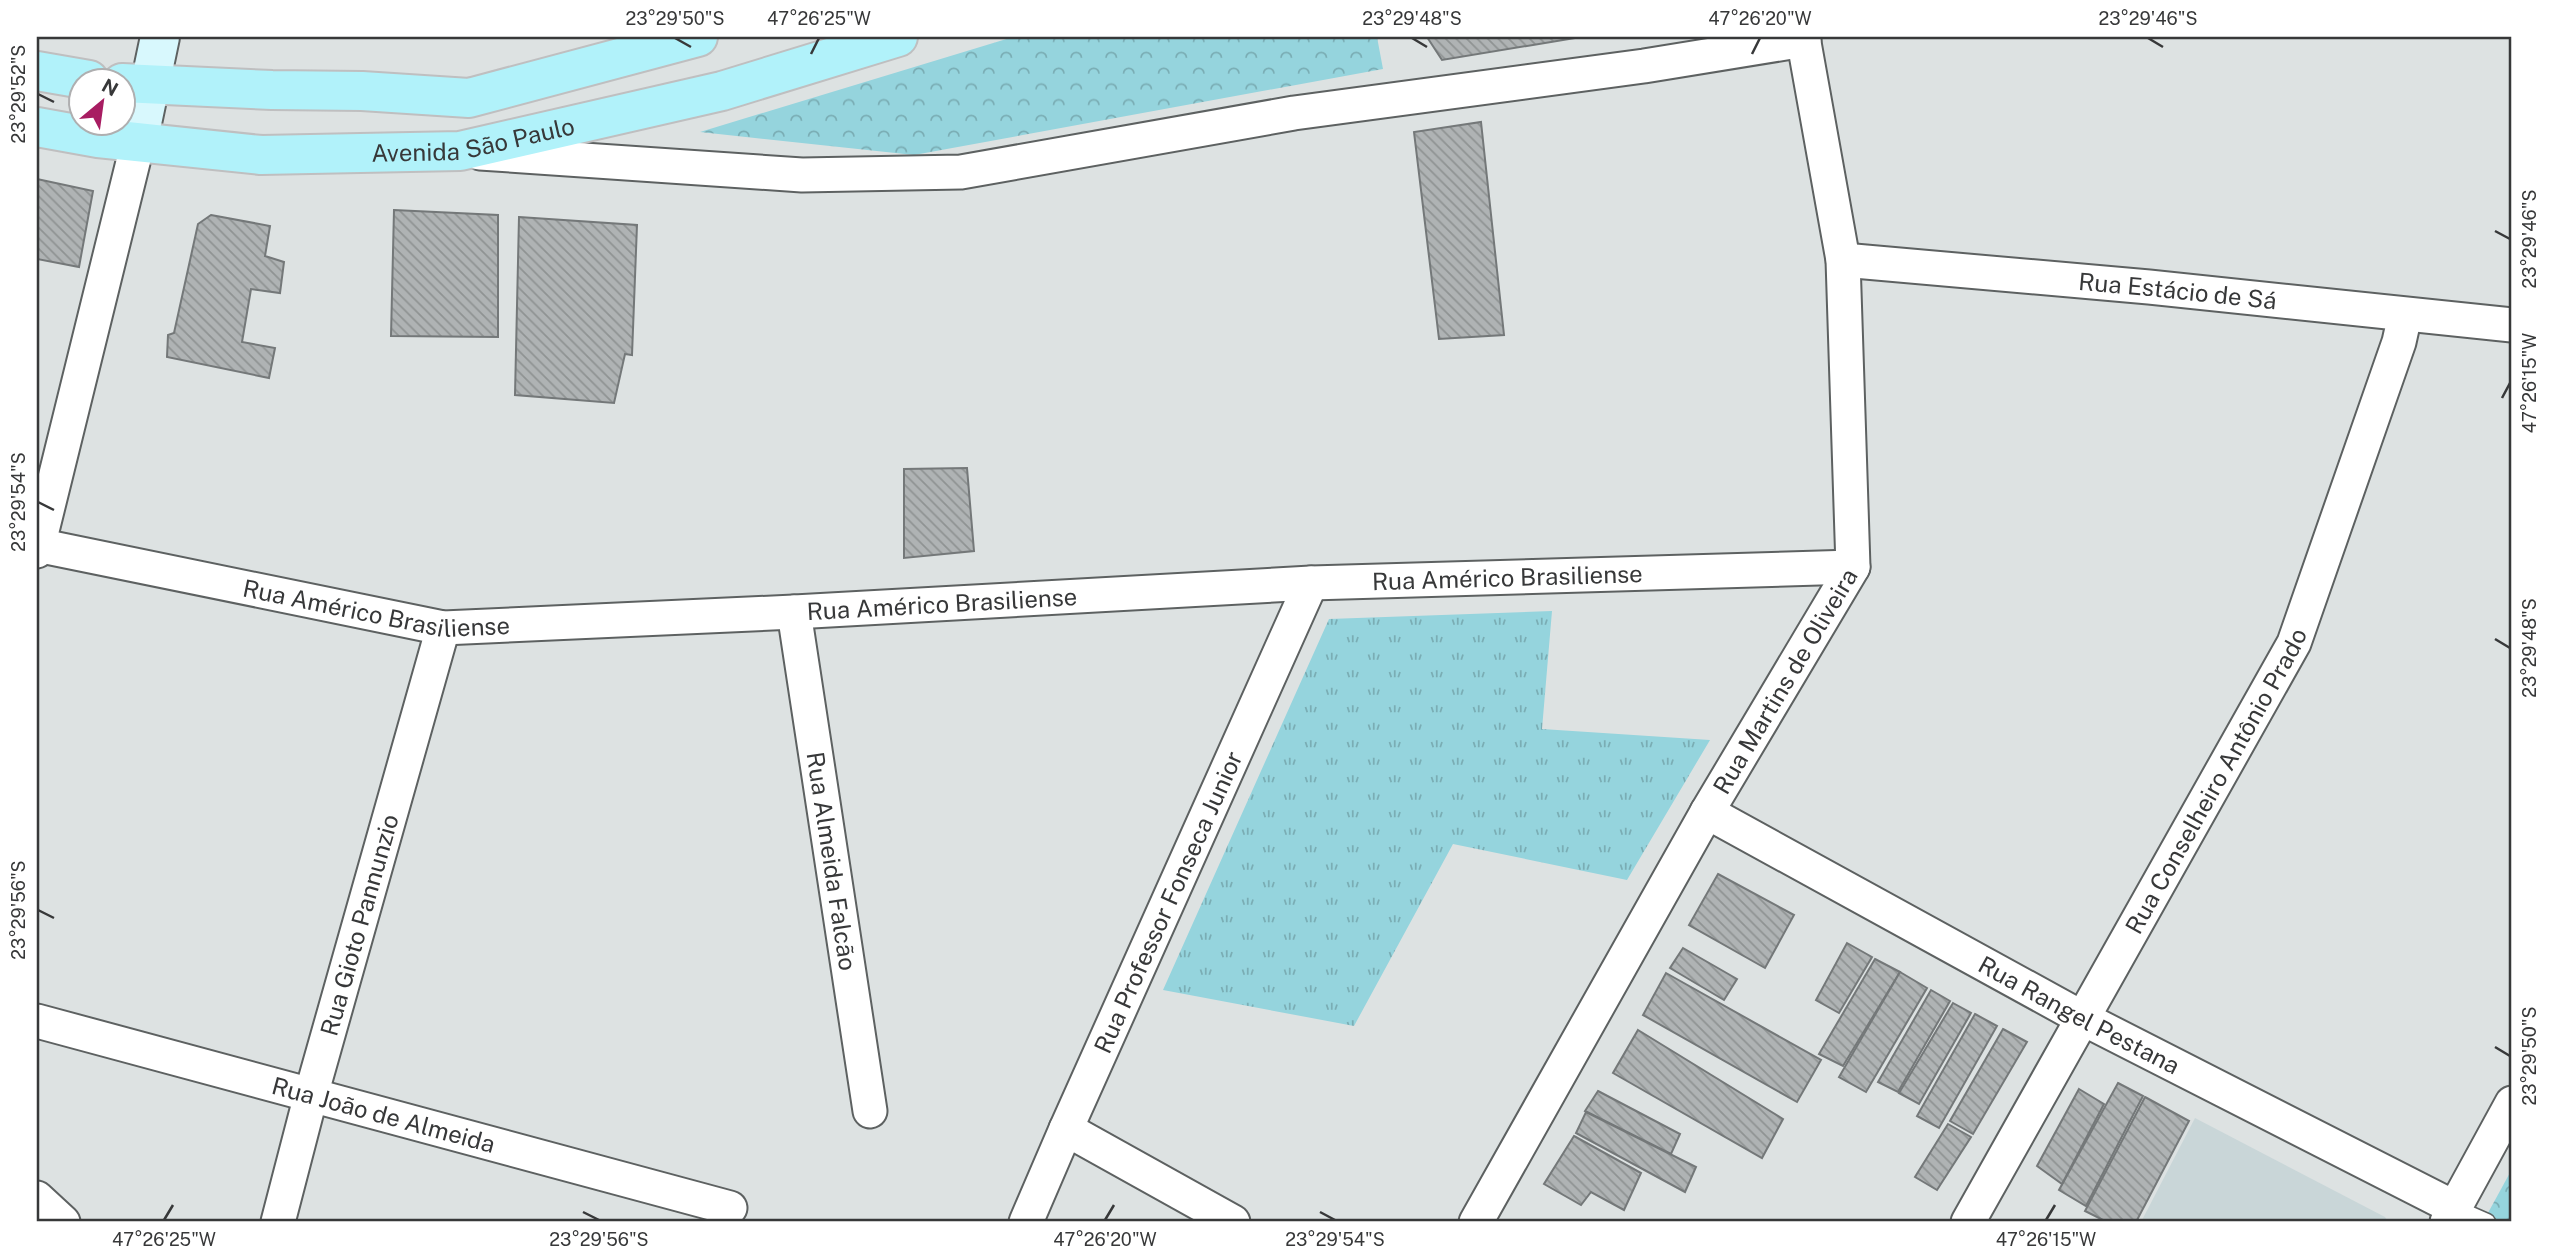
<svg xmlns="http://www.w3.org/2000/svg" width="2549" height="1259" font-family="'Public Sans',sans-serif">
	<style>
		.built { fill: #c9d6d8 }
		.grass { fill: url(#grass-tufts) }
		.park { fill: url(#park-crowns) }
		.building { fill: url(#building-back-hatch); stroke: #747879; stroke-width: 2 }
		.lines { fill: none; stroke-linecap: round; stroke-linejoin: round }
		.lane-casing { stroke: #5d6161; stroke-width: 19 }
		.street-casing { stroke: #5d6161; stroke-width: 37 }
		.secondary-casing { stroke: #5d6161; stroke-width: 42 }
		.primary-casing { stroke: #bfbfc0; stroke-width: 42 }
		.lane { stroke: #fff; stroke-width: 16 }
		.street { stroke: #fff; stroke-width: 33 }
		.secondary { stroke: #d8f8fd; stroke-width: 38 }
		.primary { stroke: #b1f2fa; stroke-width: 38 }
		.ticks { fill: none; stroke: #373839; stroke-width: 2.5 }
		.labels { text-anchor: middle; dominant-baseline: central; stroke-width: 7; stroke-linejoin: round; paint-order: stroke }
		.street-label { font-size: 24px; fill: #373839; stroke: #fff }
		.neatline { fill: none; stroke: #373839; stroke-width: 2.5 }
		.ticks-label { font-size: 18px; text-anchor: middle; fill: #373839 }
	</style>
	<defs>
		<pattern id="grass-tufts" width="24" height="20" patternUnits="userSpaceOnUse" patternTransform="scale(1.75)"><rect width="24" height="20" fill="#95d4dd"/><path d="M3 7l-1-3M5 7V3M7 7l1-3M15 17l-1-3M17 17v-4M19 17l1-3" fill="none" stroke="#7aadb4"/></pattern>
		<pattern id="park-crowns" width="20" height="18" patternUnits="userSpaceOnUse" patternTransform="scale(1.75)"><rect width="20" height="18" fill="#95d4dd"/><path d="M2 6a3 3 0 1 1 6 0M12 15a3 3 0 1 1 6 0" fill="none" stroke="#7aadb4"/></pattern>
		<pattern id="building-back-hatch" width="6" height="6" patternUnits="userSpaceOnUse" patternTransform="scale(1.75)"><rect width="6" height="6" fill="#afb3b4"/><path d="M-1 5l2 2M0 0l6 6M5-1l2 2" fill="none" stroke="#8f9393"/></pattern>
	</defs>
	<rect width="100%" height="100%" fill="#dde2e2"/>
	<polygon class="built" points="2195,1118 2385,1217 2388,1222 2141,1222"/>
	<polygon class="grass" points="1552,611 1542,729 1710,740 1627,880 1453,844 1354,1026 1163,990 1329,619"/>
	<g class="park">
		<polygon points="1013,37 1377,37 1383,69 914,155 700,132"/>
		<polygon points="2512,1169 2512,1222 2483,1222"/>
	</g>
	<g class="building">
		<polygon points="1427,37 1581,37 1442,60"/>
		<polygon points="1481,122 1504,335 1439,339 1414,132"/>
		<polygon points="37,179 93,191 79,267 37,259"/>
		<polygon points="394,210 498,215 498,337 391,336"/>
		<polygon points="211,215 270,226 265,256 284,262 280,293 251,289 242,342 275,348 269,378 167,357 168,335 174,333 198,224"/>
		<polygon points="519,217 637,225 632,355 625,354 614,403 515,395"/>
		<polygon points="967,468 974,551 904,558 904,469"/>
		<polygon points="1718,874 1794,915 1765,968 1689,925"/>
		<polygon points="1847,943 1872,957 1839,1013 1816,1000"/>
		<polygon points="1683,948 1737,979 1724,1000 1670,968"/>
		<polygon points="1875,959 1900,972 1843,1066 1819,1054"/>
		<polygon points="1900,972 1927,988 1866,1092 1839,1077"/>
		<polygon points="1666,973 1821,1060 1797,1102 1643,1015"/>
		<polygon points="1931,990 1950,1001 1898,1092 1878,1082"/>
		<polygon points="1953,1003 1971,1013 1919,1104 1899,1093"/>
		<polygon points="1975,1014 1997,1026 1939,1128 1917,1116"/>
		<polygon points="2003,1029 2027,1042 1973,1134 1950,1121"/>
		<polygon points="1638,1030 1783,1119 1762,1158 1613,1073"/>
		<polygon points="2118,1083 2143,1096 2086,1206 2059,1190"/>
		<polygon points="2079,1089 2104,1104 2062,1184 2037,1166"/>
		<polygon points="1598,1091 1680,1134 1671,1154 1585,1111"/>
		<polygon points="2145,1097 2189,1121 2136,1222 2107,1222 2085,1211"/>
		<polygon points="1586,1112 1696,1167 1685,1192 1576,1133"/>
		<polygon points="1948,1124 1971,1137 1937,1190 1915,1177"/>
		<polygon points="1574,1136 1641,1173 1624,1210 1591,1192 1581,1205 1544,1184"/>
	</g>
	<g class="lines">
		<g class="lane-casing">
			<polyline id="lane" points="2455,1208 2487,1222"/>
		</g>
		<g class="street-casing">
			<g id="street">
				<polyline points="480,153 802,175 961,172 1294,113 1644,66 1804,40"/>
				<path id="s1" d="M1843 260 2149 287 2512 325"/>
				<path id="s2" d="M37 545 443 628 794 612 1311 583 1853 567"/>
				<polyline points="37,551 138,142"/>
				<path id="s3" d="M794 612 870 1111"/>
				<path id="s4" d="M1707 812 2084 1019 2455 1208"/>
				<path id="s5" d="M37 1021 730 1208"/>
				<polyline points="1066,1129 1233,1222"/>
				<polyline points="37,1198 63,1222"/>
				<path id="s6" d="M278 1222 311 1095 443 628"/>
				<path id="s7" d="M1026 1222 1066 1129 1311 583"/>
				<path id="s8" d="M1476 1222 1707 812 1853 567 1843 260 1803 37"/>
				<path id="s9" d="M1968 1222 2294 643 2399 342 2405 315"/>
				<polyline points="2447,1222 2512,1103"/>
			</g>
		</g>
		<g class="secondary-casing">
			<polyline id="secondary" points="138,142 160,37"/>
		</g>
		<g class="primary-casing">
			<g id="primary">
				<polyline points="37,71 89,80"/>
				<polyline points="122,83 272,90 362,91 469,98 698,37"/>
				<path id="s10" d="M37 127 98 138 261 155 460 151 722 91 898 37"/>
			</g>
		</g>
		<use href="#lane" class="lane"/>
		<use href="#street" class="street"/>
		<use href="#secondary" class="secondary"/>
		<use href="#primary" class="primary"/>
	</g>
	<path class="ticks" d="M675 38 691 47M1412 38 1427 47M2148 38 2163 47M811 54 819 38M1752 54 1760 38M38 94 54 102M2495 231 2510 239M2502 398 2510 383M38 502 54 510M2495 639 2510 648M38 910 54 918M2495 1047 2510 1056M583 1212 599 1220M1320 1212 1335 1220M164 1220 173 1205M1105 1220 1114 1205M2046 1220 2055 1205"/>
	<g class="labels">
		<g class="street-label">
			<text stroke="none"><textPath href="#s10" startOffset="439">Avenida São Paulo</textPath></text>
			<text stroke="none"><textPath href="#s1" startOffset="336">Rua Estácio de Sá</textPath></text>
			<text stroke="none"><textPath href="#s2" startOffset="1480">Rua Américo Brasiliense</textPath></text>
			<text stroke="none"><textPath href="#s2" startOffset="914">Rua Américo Brasiliense</textPath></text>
			<text stroke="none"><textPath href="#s2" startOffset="346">Rua Américo Brasiliense</textPath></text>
			<text stroke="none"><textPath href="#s8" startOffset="623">Rua Martins de Oliveira</textPath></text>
			<text stroke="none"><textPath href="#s9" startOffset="506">Rua Conselheiro Antônio Prado</textPath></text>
			<text stroke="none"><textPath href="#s3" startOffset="252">Rua Almeida Falcão</textPath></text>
			<text stroke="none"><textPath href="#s7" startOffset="350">Rua Professor Fonseca Junior</textPath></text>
			<text stroke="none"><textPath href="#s6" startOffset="308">Rua Gioto Pannunzio</textPath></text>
			<text stroke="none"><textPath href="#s4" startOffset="424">Rua Rangel Pestana</textPath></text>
			<text stroke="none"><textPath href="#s5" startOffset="359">Rua João de Almeida</textPath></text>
		</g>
	</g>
	<rect width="2549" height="1259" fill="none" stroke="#ffffff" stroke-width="77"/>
	<g transform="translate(102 102) rotate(29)"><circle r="33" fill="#ffffff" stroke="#afafb0" stroke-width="2"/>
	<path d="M0-5L12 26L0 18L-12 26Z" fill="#a81d62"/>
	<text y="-10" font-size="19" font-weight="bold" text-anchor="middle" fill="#373839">N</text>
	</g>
	<rect x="38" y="38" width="2472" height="1182" class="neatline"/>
	<g class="ticks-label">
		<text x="675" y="25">23°29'50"S</text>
		<text x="819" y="25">47°26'25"W</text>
		<text x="1412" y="25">23°29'48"S</text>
		<text x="1760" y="25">47°26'20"W</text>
		<text x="2148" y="25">23°29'46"S</text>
		<text transform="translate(19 94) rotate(-90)" y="6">23°29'52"S</text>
		<text transform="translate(2530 239) rotate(-90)" y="6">23°29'46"S</text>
		<text transform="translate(2530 383) rotate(-90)" y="6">47°26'15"W</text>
		<text transform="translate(19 502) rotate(-90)" y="6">23°29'54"S</text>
		<text transform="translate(2530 648) rotate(-90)" y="6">23°29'48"S</text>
		<text transform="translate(19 910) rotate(-90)" y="6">23°29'56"S</text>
		<text transform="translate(2530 1056) rotate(-90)" y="6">23°29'50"S</text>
		<text x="164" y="1246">47°26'25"W</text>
		<text x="599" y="1246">23°29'56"S</text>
		<text x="1105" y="1246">47°26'20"W</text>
		<text x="1335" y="1246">23°29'54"S</text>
		<text x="2046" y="1246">47°26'15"W</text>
	</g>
</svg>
